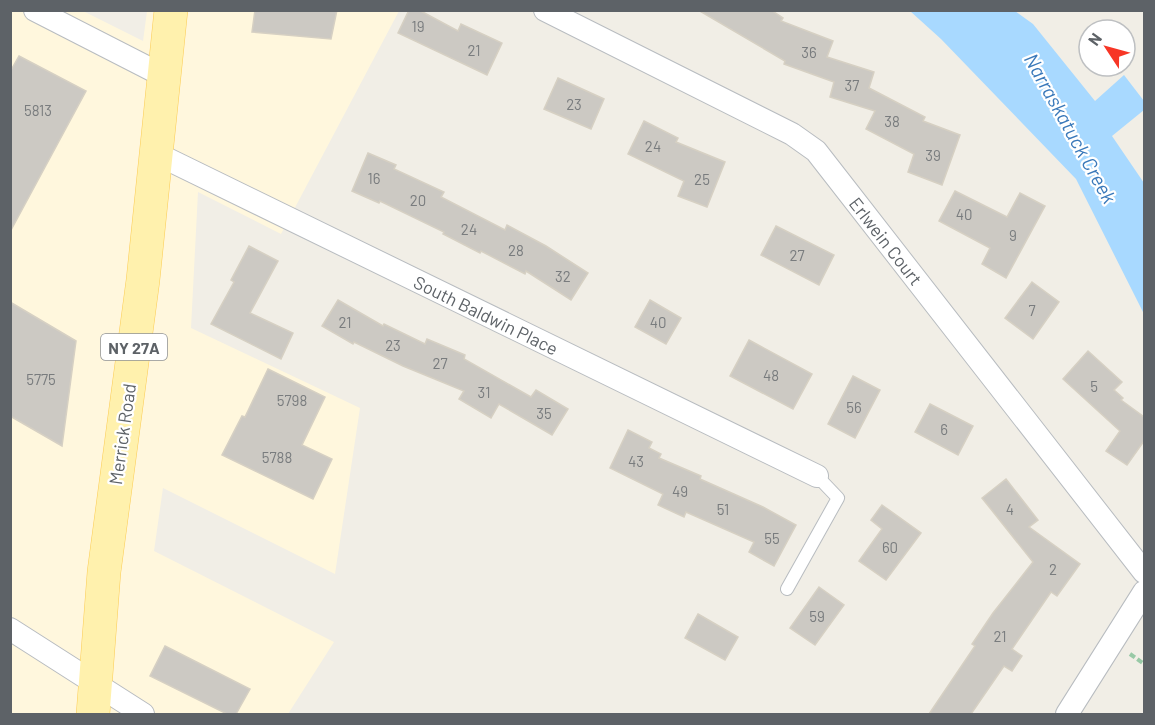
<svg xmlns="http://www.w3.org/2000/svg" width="1155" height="725" font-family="Barlow,sans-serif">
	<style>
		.commercial { fill: #fff7dd }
		.water { fill: #a8d9ff }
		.building { fill: #ccc9c3; stroke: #d6d0c3; stroke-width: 1.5 }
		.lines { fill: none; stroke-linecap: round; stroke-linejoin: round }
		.service-casing { stroke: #b8bcc0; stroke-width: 14 }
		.minor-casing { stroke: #b8bcc0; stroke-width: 24 }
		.primary-casing { stroke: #fccc53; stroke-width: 34 }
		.path { stroke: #98c9a6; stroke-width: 4; stroke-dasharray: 6 3; stroke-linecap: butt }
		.service { stroke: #fff; stroke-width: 12 }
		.minor { stroke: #fff; stroke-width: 22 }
		.primary { stroke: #fff1ad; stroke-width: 33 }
		.labels { text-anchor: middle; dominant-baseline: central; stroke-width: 4.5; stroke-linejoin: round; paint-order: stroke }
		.number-label { font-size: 15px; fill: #797c7e }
		.shield { fill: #fff; stroke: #8e9195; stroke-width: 1.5 }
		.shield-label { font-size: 16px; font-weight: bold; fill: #5d6267 }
		.street-label { font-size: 18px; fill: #5d6267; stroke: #fff }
		.water-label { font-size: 20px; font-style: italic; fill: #3a79ba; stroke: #fff }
	</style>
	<rect width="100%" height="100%" fill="#f1eee6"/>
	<polygon class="commercial" points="10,11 83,11 143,41 147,11 399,11 281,234 198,192 191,328 360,408 335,574 163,488 154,551 334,642 288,714 11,714"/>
	<polygon class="water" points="910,11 1015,11 1033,24 1095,101 1124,75 1144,101 1144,110 1112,136 1144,183 1144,314 1076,179 941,39"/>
	<g class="building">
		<polygon points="255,10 337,10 331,39 252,32"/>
		<polygon points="409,10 419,10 458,31 461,24 502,43 487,75 398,33"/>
		<polygon points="698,10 771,10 783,18 781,21 833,41 827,57 874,72 869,88 925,117 923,121 960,135 942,185 908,172 914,154 866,129 875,111 830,97 834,82 784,64 785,61"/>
		<polygon points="19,56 86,91 10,232 10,72"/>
		<polygon points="558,78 604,99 591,129 544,109"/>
		<polygon points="644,121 678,138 676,142 725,162 707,207 678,196 684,181 628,154"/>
		<polygon points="368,153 396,165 394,169 444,192 441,197 505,230 507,225 546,246 588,273 571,300 526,271 525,274 481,251 480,253 443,234 444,232 380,201 379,203 352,191"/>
		<polygon points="955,191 1007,217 1020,193 1045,206 1006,278 982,264 990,248 939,221"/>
		<polygon points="776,226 834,255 819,285 761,255"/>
		<polygon points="249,246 278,261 250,313 293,333 281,359 211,324 234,282 231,280"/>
		<polygon points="1032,282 1059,302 1033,339 1005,318"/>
		<polygon points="338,300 383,326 384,324 425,344 427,339 465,355 464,359 531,397 536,390 568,409 552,435 499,404 491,418 459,399 464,391 403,366 354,342 353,344 322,326"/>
		<polygon points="650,300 681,318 666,344 635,327"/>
		<polygon points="10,302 76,341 62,446 10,416"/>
		<polygon points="749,340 812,374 793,409 730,376"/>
		<polygon points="1088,351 1122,382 1114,390 1123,398 1121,400 1144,417 1144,441 1127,465 1106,451 1120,431 1063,379"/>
		<polygon points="268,369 325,397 302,445 332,459 313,499 222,455 242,416 245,417"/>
		<polygon points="853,376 880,390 855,438 828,424"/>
		<polygon points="930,404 973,426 958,455 915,432"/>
		<polygon points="628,430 652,442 649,448 661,454 659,458 701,476 700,479 763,507 796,525 774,566 749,552 754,542 686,512 684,517 658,505 663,494 610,468"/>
		<polygon points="1006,479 1038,520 1029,527 1080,564 1057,596 1051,592 1012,649 1022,656 1012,671 1004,666 971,714 929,714 975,646 972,644 993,613 1033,562 982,498"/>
		<polygon points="882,505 921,533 886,580 859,561 882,529 871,520"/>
		<polygon points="819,587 844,605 815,645 790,628"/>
		<polygon points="698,614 738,637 725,660 685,638"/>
		<polygon points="165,646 250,689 236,714 227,714 150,676"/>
	</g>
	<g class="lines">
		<g class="service-casing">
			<polyline id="service" points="787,589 838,498 817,476"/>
		</g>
		<g class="minor-casing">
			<g id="minor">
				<polyline points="35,10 164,76"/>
				<polyline points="545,10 792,134 816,151 1144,572"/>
				<polyline points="155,153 817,476"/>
				<polyline points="10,629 143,714"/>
				<polyline points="1067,714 1144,592"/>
			</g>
		</g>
		<g class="primary-casing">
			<polyline id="primary" points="93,714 104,572 143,280 171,10"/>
		</g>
		<polyline class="path" points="1130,654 1144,664"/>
		<use href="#service" class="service"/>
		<use href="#minor" class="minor"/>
		<use href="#primary" class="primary"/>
	</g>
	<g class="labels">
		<g class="number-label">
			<text x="418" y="26">19</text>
			<text x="474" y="50">21</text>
			<text x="809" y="52">36</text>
			<text x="852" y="85">37</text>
			<text x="574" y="104">23</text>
			<text x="38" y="110">5813</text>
			<text x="892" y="121">38</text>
			<text x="653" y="146">24</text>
			<text x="933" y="155">39</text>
			<text x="374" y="178">16</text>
			<text x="702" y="179">25</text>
			<text x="418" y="200">20</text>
			<text x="964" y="214">40</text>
			<text x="469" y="229">24</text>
			<text x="1013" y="235">9</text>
			<text x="516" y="250">28</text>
			<text x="797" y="255">27</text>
			<text x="563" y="276">32</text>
			<text x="1032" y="310">7</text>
			<text x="345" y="322">21</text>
			<text x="658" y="322">40</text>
			<text x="393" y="345">23</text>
			<text x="440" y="363">27</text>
			<text x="771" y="375">48</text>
			<text x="41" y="379">5775</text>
			<text x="1094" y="386">5</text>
			<text x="484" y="392">31</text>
			<text x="292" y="400">5798</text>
			<text x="854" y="407">56</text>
			<text x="544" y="413">35</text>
			<text x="944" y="429">6</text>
			<text x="277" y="457">5788</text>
			<text x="636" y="461">43</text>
			<text x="680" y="491">49</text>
			<text x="723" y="509">51</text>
			<text x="1010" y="509">4</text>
			<text x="772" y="538">55</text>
			<text x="890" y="547">60</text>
			<text x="1053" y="569">2</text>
			<text x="817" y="616">59</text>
			<text x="1000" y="636">21</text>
		</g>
		<rect class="shield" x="101" y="334" width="66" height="26" rx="4.5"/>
		<g class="shield-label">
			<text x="134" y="347">NY 27A</text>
		</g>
		<g class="street-label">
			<text transform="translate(886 241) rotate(52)">Erlwein Court</text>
			<text transform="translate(486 315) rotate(26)">South Baldwin Place</text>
			<text transform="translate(122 434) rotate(-82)">Merrick Road</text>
		</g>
		<g class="water-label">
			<text transform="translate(1071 128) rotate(61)">Narraskatuck Creek</text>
		</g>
	</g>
	<rect width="1155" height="725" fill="none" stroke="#5d6267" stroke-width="24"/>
	<g transform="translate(1107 48) rotate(306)"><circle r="28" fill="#ffffff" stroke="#bec0c2" stroke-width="1.5"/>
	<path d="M0-4.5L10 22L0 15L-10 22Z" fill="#f73626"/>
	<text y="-9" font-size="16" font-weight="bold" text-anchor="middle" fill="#5d6267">N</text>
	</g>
</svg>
